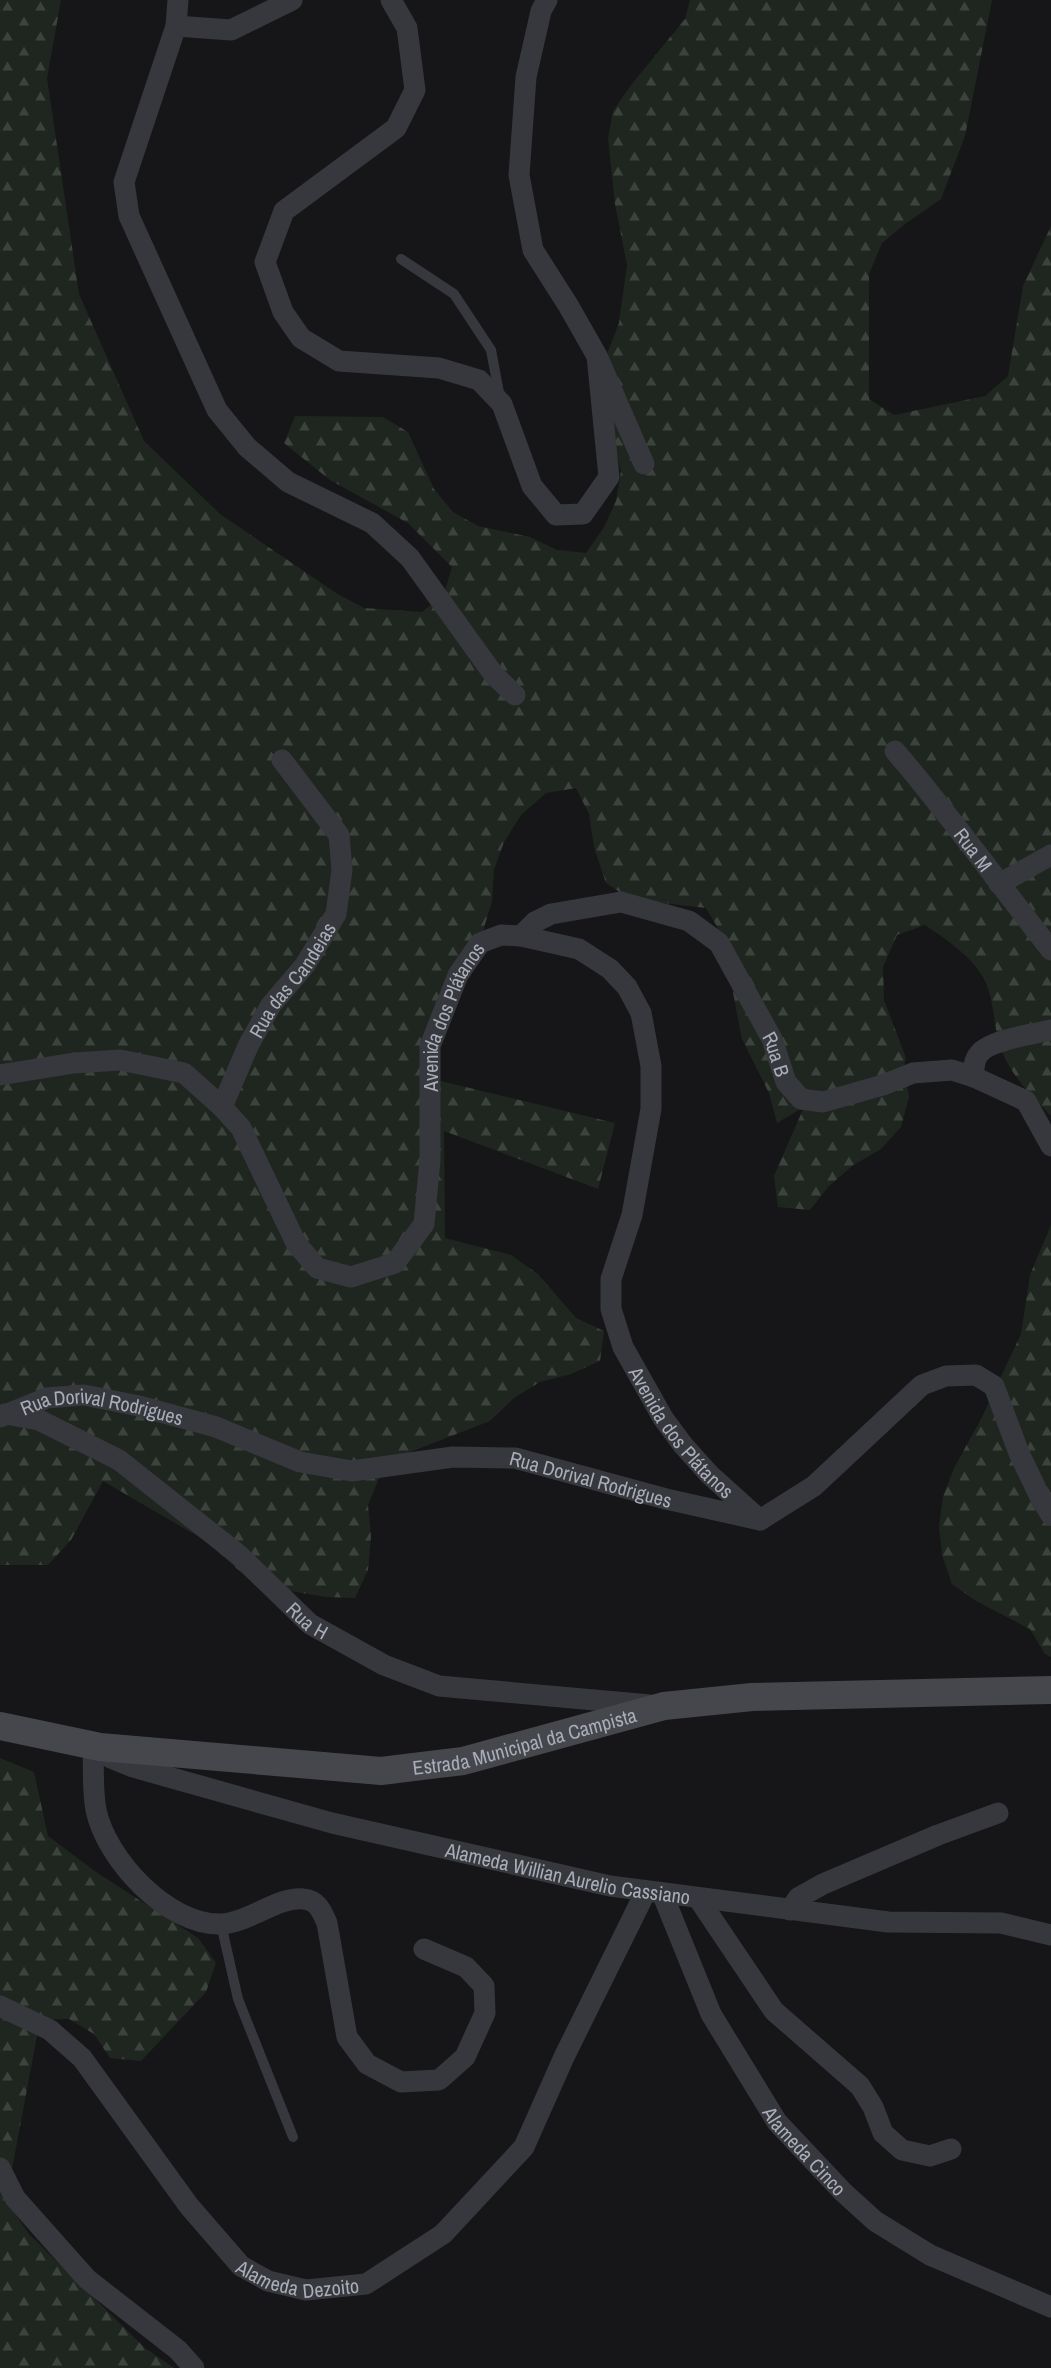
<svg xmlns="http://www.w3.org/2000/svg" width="1051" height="2368" font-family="'Archivo Narrow',sans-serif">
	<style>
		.forest { fill: url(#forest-firs) }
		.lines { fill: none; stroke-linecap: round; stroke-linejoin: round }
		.lane { stroke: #37383d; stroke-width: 10 }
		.street { stroke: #37383d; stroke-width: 21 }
		.secondary { stroke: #45474d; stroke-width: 28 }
		.labels { text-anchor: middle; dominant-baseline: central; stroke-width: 4.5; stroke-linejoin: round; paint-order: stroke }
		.street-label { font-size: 20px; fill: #a8adb8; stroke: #111113 }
	</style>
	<defs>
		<pattern id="forest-firs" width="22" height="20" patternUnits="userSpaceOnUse" patternTransform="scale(1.5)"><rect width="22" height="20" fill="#1e261f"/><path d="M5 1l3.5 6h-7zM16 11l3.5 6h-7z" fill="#3c433d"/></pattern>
	</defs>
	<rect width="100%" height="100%" fill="#161618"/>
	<g class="forest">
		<path d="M0 0H61L47 78 79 294 144 441 220 514 336 593 364 608 422 612 444 594 452 567 408 523 330 480 284 443 295 416 383 417 408 432 434 489 453 512 478 526 530 537 557 550 586 553 603 529 616 501 621 471 606 412 607 354 619 323 627 265 615 204 608 139 613 111 631 85 685 19 690 0H992L965 136 941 199 905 224 882 243 869 274V399L894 415 985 396 1008 376 1023 286 1051 226V1116C1033 1097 1014 1079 1003 1054 995 1037 995 1014 990 995 983 963 950 942 925 925L897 935 883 967 884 1000 906 1058 904 1066 909 1097 901 1127 881 1149 852 1166 828 1187 810 1210 778 1207 774 1176 804 1107 777 1123 769 1093 742 1039 722 935 706 908 630 899 606 883 594 847 589 814 576 788 546 793 521 815 504 842 494 870 492 901 483 931 482 942 424 1077 615 1123 598 1189 444 1131 445 1238 511 1255 538 1274 576 1318 604 1331 600 1361 571 1374 540 1382 514 1398 490 1421 400 1456 379 1478 368 1505 371 1537 368 1570 355 1598 326 1597 255 1585 206 1541 103 1481 71 1540 48 1565H0Z"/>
		<polygon points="1051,1225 1051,1657 1045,1654 1030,1629 976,1601 952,1584 942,1555 939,1526 943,1497 954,1468 981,1419 1021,1334 1030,1275"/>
		<polygon points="0,1758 34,1772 48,1836 96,1872 198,1938 216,1963 206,1992 141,2061 110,2058 94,2034 69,2019 40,2020 6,2201 29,2234 145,2348 174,2368 0,2368"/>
	</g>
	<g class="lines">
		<g class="lane">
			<polyline points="401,259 454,294 491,350 500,398"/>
			<polyline points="221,1924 238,1999 293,2137"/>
		</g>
		<g class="street">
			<polyline points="178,0 176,26 124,182 129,216 217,410 247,447 288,482 372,523 410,558 494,675 515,695"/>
			<polyline points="391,0 407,28 415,90 396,128 284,211 265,262 283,312 301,338 339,361 439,368 479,380 502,404 532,486 556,515 583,514 609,477 597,356"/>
			<polyline points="547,0 541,11 526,77 519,175 533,250 568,305 597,356 644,464"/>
			<polyline points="176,26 231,30 292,0"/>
			<path id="s1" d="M895 751C950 815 999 884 1051 950"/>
			<polyline points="999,884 1051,855"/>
			<path id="s2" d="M521 936 535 922 551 914 621 902 689 921 719 943 772 1039 786 1082 801 1099 823 1102 883 1085 913 1073 952 1070 974 1077 1026 1101 1051 1146"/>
			<path id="s3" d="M0 1075 74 1063 120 1060 184 1073 222 1107 241 1128 296 1243 317 1268 351 1277 395 1263 424 1224 430 1160V1046L458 975 480 943 501 935 521 936 579 949 610 969 627 987 641 1013 651 1066V1109L632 1215 611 1279V1309L623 1347 663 1418 683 1445 709 1474 760 1520"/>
			<path d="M974 1077C974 1069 973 1061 979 1054 989 1040 1034 1034 1051 1030"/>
			<path id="s4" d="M222 1107 249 1044 271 1005 305 965 336 914 342 870 339 835 282 760"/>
			<path id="s5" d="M5 1414 39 1420 119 1460 239 1555 310 1624 384 1665 439 1686 650 1705"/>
			<path id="s6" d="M0 1417 47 1398 84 1395 139 1406 216 1427 300 1462 352 1471 453 1457 515 1458 666 1499 760 1520 814 1486 922 1385 946 1376 976 1375 994 1386 1019 1453 1039 1495 1051 1515"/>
			<path d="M93 1745C94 1766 92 1789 96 1810 106 1859 168 1926 221 1924 248 1923 279 1896 303 1899 318 1900 322 1912 327 1923L347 2037 367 2064 401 2082 439 2080 465 2057 485 2013 484 1986 466 1967 424 1949"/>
			<path id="s7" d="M101 1748 111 1758 133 1767 332 1823 610 1886 888 1922 1001 1923 1051 1935"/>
			<path id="s8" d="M662 1893 711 2014 777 2122 843 2192 875 2221 930 2255 1051 2307"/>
			<polyline points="698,1898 774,2011 860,2086 873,2107 883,2133 902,2150 930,2156 951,2149"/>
			<polyline points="790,1910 798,1898 823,1884 938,1835 998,1813"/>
			<path id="s9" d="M0 2006 50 2030 82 2058 189 2206 241 2266 268 2281 306 2290 366 2284 443 2234 524 2147 564 2057 646 1891"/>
			<polyline points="0,2168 15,2198 87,2279 178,2350 194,2368"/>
		</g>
		<path class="secondary" id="s10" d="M0 1726 100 1747 381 1771 463 1761 664 1706 752 1697 1051 1690"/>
	</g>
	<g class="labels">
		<g class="street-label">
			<text stroke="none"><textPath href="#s1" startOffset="126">Rua M</textPath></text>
			<text stroke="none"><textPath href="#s4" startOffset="146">Rua das Candeias</textPath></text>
			<text stroke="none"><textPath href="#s3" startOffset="768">Avenida dos Plátanos</textPath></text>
			<text stroke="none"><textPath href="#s2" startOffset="342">Rua B</textPath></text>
			<text stroke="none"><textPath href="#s6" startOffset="106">Rua Dorival Rodrigues</textPath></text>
			<text stroke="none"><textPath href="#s3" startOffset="1488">Avenida dos Plátanos</textPath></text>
			<text stroke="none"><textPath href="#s6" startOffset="610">Rua Dorival Rodrigues</textPath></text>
			<text stroke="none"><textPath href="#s5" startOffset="372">Rua H</textPath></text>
			<text stroke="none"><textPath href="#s10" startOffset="531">Estrada Municipal da Campista</textPath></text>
			<text stroke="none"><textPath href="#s7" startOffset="486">Alameda Willian Aurelio Cassiano</textPath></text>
			<text stroke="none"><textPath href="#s8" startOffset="297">Alameda Cinco</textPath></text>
			<text stroke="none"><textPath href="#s9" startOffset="420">Alameda Dezoito</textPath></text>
		</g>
	</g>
</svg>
